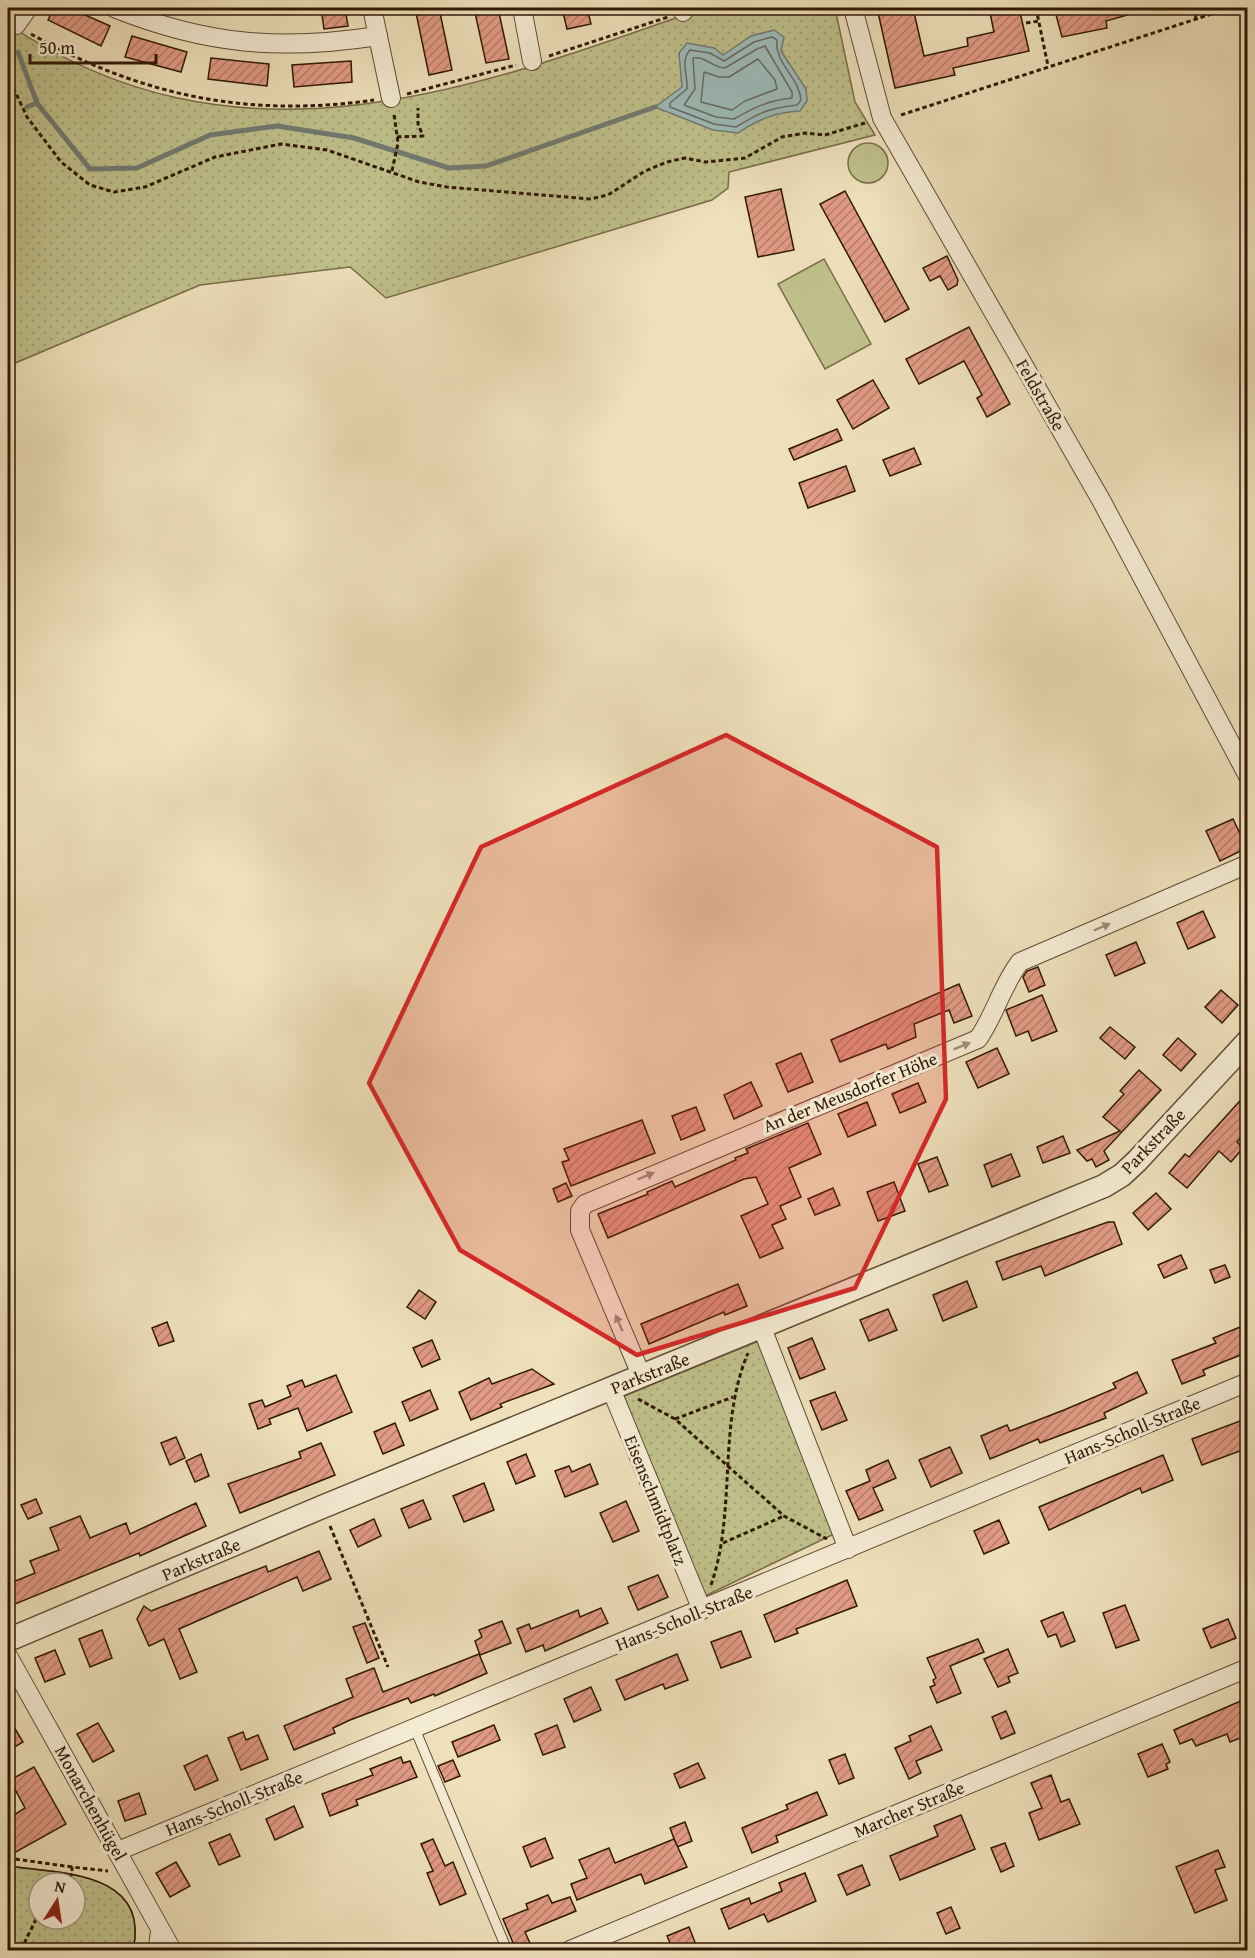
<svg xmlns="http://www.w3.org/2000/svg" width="1255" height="1958" font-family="'Gentium Book Plus',serif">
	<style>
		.grass { fill: url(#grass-dots); stroke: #786c48; stroke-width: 1.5; fill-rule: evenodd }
		.pitch { fill: #bfc08b; stroke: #786c48; stroke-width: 1.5 }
		.water { fill: #9dbbba; stroke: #717a72; stroke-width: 1.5 }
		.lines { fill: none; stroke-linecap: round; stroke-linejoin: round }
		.shore { stroke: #666a60; stroke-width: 1.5 }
		.stream { stroke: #717a72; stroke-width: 5 }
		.building { fill: url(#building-hatch); stroke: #301806; stroke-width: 1.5 }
		.service-casing { stroke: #604a33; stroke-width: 11 }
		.minor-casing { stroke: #604a33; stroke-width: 20 }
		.tertiary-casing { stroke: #604a33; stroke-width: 25 }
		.path { stroke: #301806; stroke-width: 3; stroke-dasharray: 4.5 3; stroke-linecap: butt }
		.service { stroke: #f4ebd3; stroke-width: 9 }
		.minor { stroke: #f4ebd3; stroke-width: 18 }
		.tertiary { stroke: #f4ebd3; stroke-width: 22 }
		.tram { stroke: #301806; stroke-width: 1.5 }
		.oneway { fill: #9c8c77 }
		.marked { fill: #d62828; fill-opacity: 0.2; stroke: #d62828; stroke-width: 4.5; stroke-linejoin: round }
		.labels { text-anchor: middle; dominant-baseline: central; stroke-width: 6; stroke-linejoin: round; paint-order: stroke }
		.street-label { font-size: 18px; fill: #301806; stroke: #f4ebd3 }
	</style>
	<defs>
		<pattern id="grass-dots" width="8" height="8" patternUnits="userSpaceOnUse" patternTransform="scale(1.5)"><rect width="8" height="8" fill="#bfc08b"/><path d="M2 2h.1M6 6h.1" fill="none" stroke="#a4a476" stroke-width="1.8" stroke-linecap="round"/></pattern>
		<pattern id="building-hatch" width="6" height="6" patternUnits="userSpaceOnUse" patternTransform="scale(1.5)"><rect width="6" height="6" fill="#e19a84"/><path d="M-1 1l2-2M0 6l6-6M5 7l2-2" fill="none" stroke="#b77d6a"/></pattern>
	</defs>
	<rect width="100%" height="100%" fill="#eee0bb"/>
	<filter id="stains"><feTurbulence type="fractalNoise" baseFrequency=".00333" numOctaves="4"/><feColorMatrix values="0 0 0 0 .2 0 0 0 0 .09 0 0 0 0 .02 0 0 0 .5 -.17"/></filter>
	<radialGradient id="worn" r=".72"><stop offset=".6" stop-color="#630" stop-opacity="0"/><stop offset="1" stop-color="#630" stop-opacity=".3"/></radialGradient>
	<g class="grass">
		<path d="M704 8H835L855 102 875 135 729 172 728 188 712 200 386 298 350 267 200 285 8 366V24C236 179 470 91 704 8Z"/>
		<polygon points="761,1340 834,1534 703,1597 624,1396"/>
		<path d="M8 1866C59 1873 151 1871 133 1950H8ZM39 1883H75V1919H39Z"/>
	</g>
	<g class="pitch">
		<circle cx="868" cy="163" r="20"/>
		<polygon points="824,259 871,344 825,369 778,284"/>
	</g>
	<path class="water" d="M774 30 784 37 781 51 806 89 807 101 800 111C776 112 759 119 738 133L713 130 655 107 682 87 679 53 687 43 714 48 723 55 751 36Z"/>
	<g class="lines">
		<g class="shore">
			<path d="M772 37 777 40C774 63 799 77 801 100L797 105C769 108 761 112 736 127L714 124 670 107V103L687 89C688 75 680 61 690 50L710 53 724 61 754 42Z"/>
			<path d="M765 46 792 92V98C769 100 753 108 734 119L716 117 684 105 695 89 693 58C706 56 713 68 725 68L757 49Z"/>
			<polygon points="758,59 775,80 777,89 745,101 732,110 701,102 704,72 719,77 729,77"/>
		</g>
		<g class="stream">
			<polyline points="18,52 37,103 90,169 137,168 210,135 277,126 354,138 449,168 486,166 655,107"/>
			<polyline points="27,107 37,103"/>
			<polyline points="8,111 13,111"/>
		</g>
	</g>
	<g class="building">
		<polygon points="54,8 78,8 76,11 110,26 101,46 48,20"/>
		<polygon points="321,8 345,8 348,26 324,29"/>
		<polygon points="415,8 439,8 452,70 429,75"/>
		<polygon points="474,8 498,8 509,59 486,63"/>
		<polygon points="562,8 587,8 591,24 567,29"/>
		<polygon points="877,8 913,8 924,56 968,46 967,38 994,32 989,8 1019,8 1029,51 953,68 955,75 895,88"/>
		<polygon points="1068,8 1138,8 1138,12 1106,21 1107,28 1062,37 1055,11"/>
		<polygon points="132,36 187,52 181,72 125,57"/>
		<polygon points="211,58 269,64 267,86 208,79"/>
		<polygon points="351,61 352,82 294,87 292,65"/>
		<polygon points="781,189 794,250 758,257 745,197"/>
		<polygon points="845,191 909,309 885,322 820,204"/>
		<polygon points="947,256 958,280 957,285 948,290 940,276 930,281 923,268"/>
		<polygon points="969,327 1010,404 987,417 977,398 982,395 964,361 919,384 906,359"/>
		<polygon points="873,380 889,408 853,429 837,400"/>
		<polygon points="837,429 842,440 794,460 789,449"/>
		<polygon points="914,448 921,464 890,476 883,460"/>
		<polygon points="846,466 855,491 808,508 799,483"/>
		<polygon points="1233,819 1247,848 1220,861 1206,831"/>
		<polygon points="1203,911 1215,937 1188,949 1177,923"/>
		<polygon points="1136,942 1145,963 1115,976 1106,955"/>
		<polygon points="1038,967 1045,985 1029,992 1023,977 1027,971"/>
		<polygon points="959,984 972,1016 954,1023 949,1010 914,1024 916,1037 888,1049 886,1044 840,1062 831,1040"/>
		<polygon points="1221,990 1238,1005 1222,1023 1205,1007"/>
		<polygon points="1042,995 1057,1031 1032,1041 1028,1031 1016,1036 1006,1010"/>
		<polygon points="1110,1027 1135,1047 1125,1059 1100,1038"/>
		<polygon points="1178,1038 1196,1054 1181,1071 1163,1055"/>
		<polygon points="997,1048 1009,1074 978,1088 966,1062"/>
		<polygon points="801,1053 813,1082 788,1092 776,1064"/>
		<polygon points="1139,1070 1161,1090 1104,1151 1109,1160 1096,1167 1092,1159 1087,1161 1077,1150 1120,1131 1103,1117 1124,1094 1120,1091"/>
		<polygon points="751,1082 762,1106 734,1119 724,1095"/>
		<polygon points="918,1083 926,1102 900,1113 892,1094"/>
		<polygon points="1248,1092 1248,1130 1237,1142 1243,1148 1231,1162 1219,1151 1187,1188 1169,1173 1185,1154 1189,1157"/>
		<polygon points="867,1102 876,1125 848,1137 838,1114"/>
		<polygon points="696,1107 705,1130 681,1140 672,1116"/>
		<polygon points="642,1120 655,1153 571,1186 562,1162 569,1160 564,1149"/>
		<polygon points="808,1123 821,1154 789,1168 801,1197 780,1206 786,1219 772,1225 783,1248 760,1258 741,1216 768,1204 756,1177 744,1179 608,1238 598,1214 648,1194 647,1192 672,1181 675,1187 736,1160 735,1158 748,1153 746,1149"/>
		<polygon points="1063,1136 1070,1153 1043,1163 1037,1147"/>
		<polygon points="1011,1154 1020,1176 992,1187 984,1165"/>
		<polygon points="937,1157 948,1185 929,1192 918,1164"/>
		<polygon points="894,1182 905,1211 878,1221 867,1192"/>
		<polygon points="566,1183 572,1196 558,1202 553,1189"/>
		<polygon points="833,1188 840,1205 815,1215 808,1199"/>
		<polygon points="1156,1193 1171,1209 1148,1230 1133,1213"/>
		<polygon points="1108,1222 1114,1222 1122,1244 1045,1276 1041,1266 1003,1280 996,1262"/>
		<polygon points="1181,1255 1187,1268 1164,1278 1158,1265"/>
		<polygon points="1225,1265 1230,1277 1215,1283 1210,1270"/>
		<polygon points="967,1281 977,1307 943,1321 933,1295"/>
		<polygon points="738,1284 747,1306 725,1315 724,1312 649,1344 641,1324"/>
		<polygon points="419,1290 436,1302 425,1319 407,1307"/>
		<polygon points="888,1309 897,1330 869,1341 860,1320"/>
		<polygon points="167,1322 174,1341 159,1346 152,1328"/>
		<polygon points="1240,1327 1248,1352 1203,1370 1205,1375 1182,1384 1172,1360 1216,1343 1213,1338"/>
		<polygon points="812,1338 825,1369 800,1379 788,1348"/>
		<polygon points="432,1340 440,1359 422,1367 413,1348"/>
		<polygon points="532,1369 554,1384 500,1404 502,1407 471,1420 459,1392 489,1378 492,1384"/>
		<polygon points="1137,1372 1147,1393 1104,1413 1106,1418 1040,1443 1038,1439 990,1459 981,1436 1007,1425 1010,1431 1064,1410 1116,1388 1113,1383"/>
		<polygon points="336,1375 352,1412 307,1431 298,1408 269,1419 271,1424 258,1429 249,1404 262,1400 265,1407 291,1396 287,1386 302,1380 305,1387"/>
		<polygon points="430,1390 438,1409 410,1421 402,1402"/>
		<polygon points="835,1392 847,1420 822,1430 810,1401"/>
		<polygon points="1248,1418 1248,1448 1202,1465 1192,1439"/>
		<polygon points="395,1423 404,1445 383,1454 374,1432"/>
		<polygon points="176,1437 185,1458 170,1465 161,1443"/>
		<polygon points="321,1443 335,1475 240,1513 228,1484 301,1458 299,1452"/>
		<polygon points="950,1447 962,1473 931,1487 919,1460"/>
		<polygon points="201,1454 209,1476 195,1482 186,1461"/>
		<polygon points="526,1454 535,1476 516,1484 507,1462"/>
		<polygon points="1163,1455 1173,1480 1142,1493 1140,1488 1049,1530 1039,1507"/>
		<polygon points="888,1460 896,1478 873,1488 883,1510 859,1520 846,1491 870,1481 866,1470"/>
		<polygon points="590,1464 598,1484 565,1497 555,1471 569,1466 572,1472"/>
		<polygon points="484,1483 494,1510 464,1522 453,1496"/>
		<polygon points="36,1499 42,1513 28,1519 21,1505"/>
		<polygon points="423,1500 431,1519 409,1528 401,1509"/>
		<polygon points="626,1501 639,1531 613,1542 600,1513"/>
		<polygon points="196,1503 206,1526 140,1556 139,1553 8,1607 8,1584 35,1573 30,1561 59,1550 50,1528 80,1516 90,1538 126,1523 130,1534"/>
		<polygon points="374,1519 381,1536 358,1547 350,1530"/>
		<polygon points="999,1520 1009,1543 984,1554 974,1531"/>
		<polygon points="319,1551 331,1579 303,1591 297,1577 179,1629 197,1672 180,1679 164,1639 149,1646 137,1619 144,1606 151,1611 156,1609 266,1566 268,1572"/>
		<polygon points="658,1575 668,1597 638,1610 628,1587"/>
		<polygon points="847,1580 857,1606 796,1629 798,1633 775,1642 764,1615"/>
		<polygon points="1125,1605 1139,1640 1116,1648 1103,1613"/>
		<polygon points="601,1608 608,1623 545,1651 543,1645 526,1652 517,1629 529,1624 531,1629 578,1610 580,1617"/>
		<polygon points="1063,1612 1075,1641 1061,1647 1056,1634 1048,1637 1041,1621"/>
		<polygon points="1228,1619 1236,1638 1211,1648 1203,1629"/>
		<polygon points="502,1621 511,1643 480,1655 475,1641 482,1637 479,1630"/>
		<polygon points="365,1623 379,1658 367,1663 353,1627"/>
		<polygon points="102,1630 112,1658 90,1667 79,1639"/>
		<polygon points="741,1631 751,1657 721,1668 711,1642"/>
		<polygon points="978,1639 984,1652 950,1666 961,1693 937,1703 930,1687 935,1685 933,1680 936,1678 927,1658"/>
		<polygon points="1008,1649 1018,1673 1008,1677 1010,1682 998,1687 984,1659"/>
		<polygon points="55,1650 65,1674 45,1682 35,1658"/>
		<polygon points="479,1654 487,1673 435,1696 434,1694 411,1703 408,1698 350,1720 333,1728 335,1733 294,1750 284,1726 353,1697 346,1679 374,1668 383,1692"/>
		<polygon points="677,1654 688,1680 665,1689 663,1684 625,1700 616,1680"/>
		<polygon points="591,1687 601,1710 574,1722 564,1699"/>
		<polygon points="1243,1700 1248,1711 1248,1735 1230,1742 1227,1734 1196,1746 1192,1739 1180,1744 1174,1730"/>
		<polygon points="1006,1711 1015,1733 1001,1739 992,1717"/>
		<polygon points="8,1717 23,1742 8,1751"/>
		<polygon points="98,1723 114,1751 93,1762 77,1734"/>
		<polygon points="494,1725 500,1740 458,1757 452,1742"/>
		<polygon points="557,1725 565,1747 543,1755 535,1734"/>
		<polygon points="931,1726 942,1750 916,1761 921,1773 909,1779 895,1748 911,1741 909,1736"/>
		<polygon points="243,1732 246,1740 258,1735 268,1759 241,1770 228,1738"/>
		<polygon points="1162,1744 1170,1762 1166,1764 1168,1769 1148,1777 1138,1754"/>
		<polygon points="845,1754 854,1778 839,1784 829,1760"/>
		<polygon points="207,1755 218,1780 195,1790 184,1766"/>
		<polygon points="401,1757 403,1763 410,1761 417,1777 356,1800 358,1805 330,1816 322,1794 373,1775 370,1769"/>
		<polygon points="453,1760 460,1776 445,1782 438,1766"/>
		<polygon points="698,1763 705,1778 680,1788 674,1774"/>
		<polygon points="34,1767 66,1824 14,1853 8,1840 8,1819 25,1808 10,1780"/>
		<polygon points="1051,1775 1061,1802 1069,1799 1080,1824 1039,1840 1029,1813 1042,1808 1031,1783"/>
		<polygon points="817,1792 827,1815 776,1836 778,1842 752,1853 742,1828 788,1809 786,1805"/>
		<polygon points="139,1793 146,1814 125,1821 118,1801"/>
		<polygon points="294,1806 303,1827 275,1840 266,1819"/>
		<polygon points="961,1815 975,1849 900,1880 890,1856 938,1836 934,1826"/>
		<polygon points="685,1822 692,1841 677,1847 670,1828"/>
		<polygon points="230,1834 240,1856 219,1865 209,1843"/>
		<polygon points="545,1838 553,1858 531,1867 523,1847"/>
		<polygon points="433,1839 445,1866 453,1862 466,1894 440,1905 427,1873 433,1871 421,1844"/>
		<polygon points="674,1839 687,1867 645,1884 641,1874 577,1900 571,1884 587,1878 579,1860 609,1848 615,1863"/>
		<polygon points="1005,1843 1014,1866 1001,1872 991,1848"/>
		<polygon points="1218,1850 1225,1867 1215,1870 1227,1900 1195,1913 1176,1867"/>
		<polygon points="176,1862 190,1886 170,1897 156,1873"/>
		<polygon points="862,1865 870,1885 847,1895 838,1875"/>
		<polygon points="805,1873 816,1901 768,1922 764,1914 729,1929 721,1909 749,1898 751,1904 782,1891 779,1883"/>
		<polygon points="548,1895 552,1903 570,1897 576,1911 525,1932 533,1950 516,1950 503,1919 528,1909 526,1904"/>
		<polygon points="951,1907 960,1928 946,1934 937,1913"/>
		<polygon points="689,1927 698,1950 673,1950 667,1936"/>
	</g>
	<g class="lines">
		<g class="service-casing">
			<g id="service">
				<polyline points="415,1729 507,1950"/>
				<polyline points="153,1950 156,1928"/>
			</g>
		</g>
		<g class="minor-casing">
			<g id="minor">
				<path d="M114 8C206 45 281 51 378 36"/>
				<polyline points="372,8 391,98"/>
				<polyline points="522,8 532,61"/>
				<polyline points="682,8 683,12"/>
				<polyline points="853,8 882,118 1101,500 1248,776"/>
				<polyline points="16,25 28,8"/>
				<polyline points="762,1328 848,1549"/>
				<path d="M642 1377 580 1230V1211L585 1204 978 1039C995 1015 1002 985 1020 962L1248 864"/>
				<polyline points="611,1389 702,1610"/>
				<polyline points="8,1656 172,1950"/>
				<polyline points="118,1851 1248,1382"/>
				<polyline points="570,1950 1248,1668"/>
			</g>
		</g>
		<g class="tertiary-casing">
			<polyline id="tertiary" points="8,1640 322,1507 1104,1186 1122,1175 1137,1161 1248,1041"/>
		</g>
		<g class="path">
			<polyline points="1036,8 1048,66"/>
			<polyline points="1194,8 1196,19"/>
			<polyline points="1026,23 1039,21"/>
			<path d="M31 34C141 96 249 118 374 100"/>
			<polyline points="549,56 668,17"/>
			<polyline points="8,66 13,87 27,117 61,162 90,185 114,192 145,187 215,157 281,144 327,150 419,182 447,187 590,199 608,195 645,171 667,162 685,158 705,162 745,158 782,137 805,133 825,135 865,123"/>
			<polyline points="8,85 13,87"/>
			<polyline points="407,94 516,65"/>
			<polyline points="901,115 1230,8"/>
			<polyline points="397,137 423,136 418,124 418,108"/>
			<polyline points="392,171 398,143 394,114"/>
			<polyline points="638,1399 675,1419 784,1516 827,1539"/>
			<polyline points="675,1419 733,1397"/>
			<polyline points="330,1526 388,1667"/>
			<polyline points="723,1543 784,1516"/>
			<path d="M711 1585C737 1510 717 1426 748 1353"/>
			<polyline points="8,1858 72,1867"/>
			<polyline points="64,1883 72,1874 72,1867 108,1871"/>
			<polyline points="21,1950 39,1913"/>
		</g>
		<use href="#service" class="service"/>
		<use href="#minor" class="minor"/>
		<use href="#tertiary" class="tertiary"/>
		<path class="tram" d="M8 1866C59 1873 151 1871 133 1950"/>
	</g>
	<defs><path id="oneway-solid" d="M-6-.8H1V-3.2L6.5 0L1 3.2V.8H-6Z" transform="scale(1.5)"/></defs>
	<g class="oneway">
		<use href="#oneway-solid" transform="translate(1102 927) rotate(-23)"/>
		<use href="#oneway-solid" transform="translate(962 1046) rotate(-22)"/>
		<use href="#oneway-solid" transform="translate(646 1176) rotate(-22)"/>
		<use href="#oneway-solid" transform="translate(619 1323) rotate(-113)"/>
	</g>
	<path class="marked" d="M726 735 937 847 946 1099 855 1288 637 1355 460 1250 369 1083 481 847Z"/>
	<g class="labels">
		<g class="street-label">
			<text transform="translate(1041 395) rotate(60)">Feldstraße</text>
			<text transform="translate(850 1092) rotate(-22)">An der Meusdorfer Höhe</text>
			<text transform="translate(1153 1141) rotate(-46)">Parkstraße</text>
			<text transform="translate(650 1373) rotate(-22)">Parkstraße</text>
			<text transform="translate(1132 1430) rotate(-23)">Hans-Scholl-Straße</text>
			<text transform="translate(656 1500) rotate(68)">Eisenschmidtplatz</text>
			<text transform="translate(201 1559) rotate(-23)">Parkstraße</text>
			<text transform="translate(684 1618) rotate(-22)">Hans-Scholl-Straße</text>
			<text transform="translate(91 1803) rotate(61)">Monarchenhügel</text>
			<text transform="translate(234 1803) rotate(-22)">Hans-Scholl-Straße</text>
			<text transform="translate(909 1809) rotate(-23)">Marcher Straße</text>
		</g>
	</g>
	<rect width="1255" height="1958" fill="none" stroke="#eee0bb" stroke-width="30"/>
	<rect x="9" y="9" width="1237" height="1940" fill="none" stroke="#301806" stroke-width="3"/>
	<rect x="15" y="15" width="1225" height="1928" fill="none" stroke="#301806" stroke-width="1.5"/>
	<g transform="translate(57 1901) rotate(12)"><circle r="28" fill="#f4ebd3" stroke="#a69781" stroke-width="1.5"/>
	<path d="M0-4.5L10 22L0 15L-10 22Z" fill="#8f2418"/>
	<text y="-9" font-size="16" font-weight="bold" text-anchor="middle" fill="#301806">N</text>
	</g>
	<path d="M30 54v9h126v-9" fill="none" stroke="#301806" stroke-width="3"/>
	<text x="39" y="54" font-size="18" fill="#301806" stroke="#f4ebd3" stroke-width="4.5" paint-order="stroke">50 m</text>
	<rect width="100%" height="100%" filter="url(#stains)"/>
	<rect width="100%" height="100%" fill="url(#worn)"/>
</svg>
